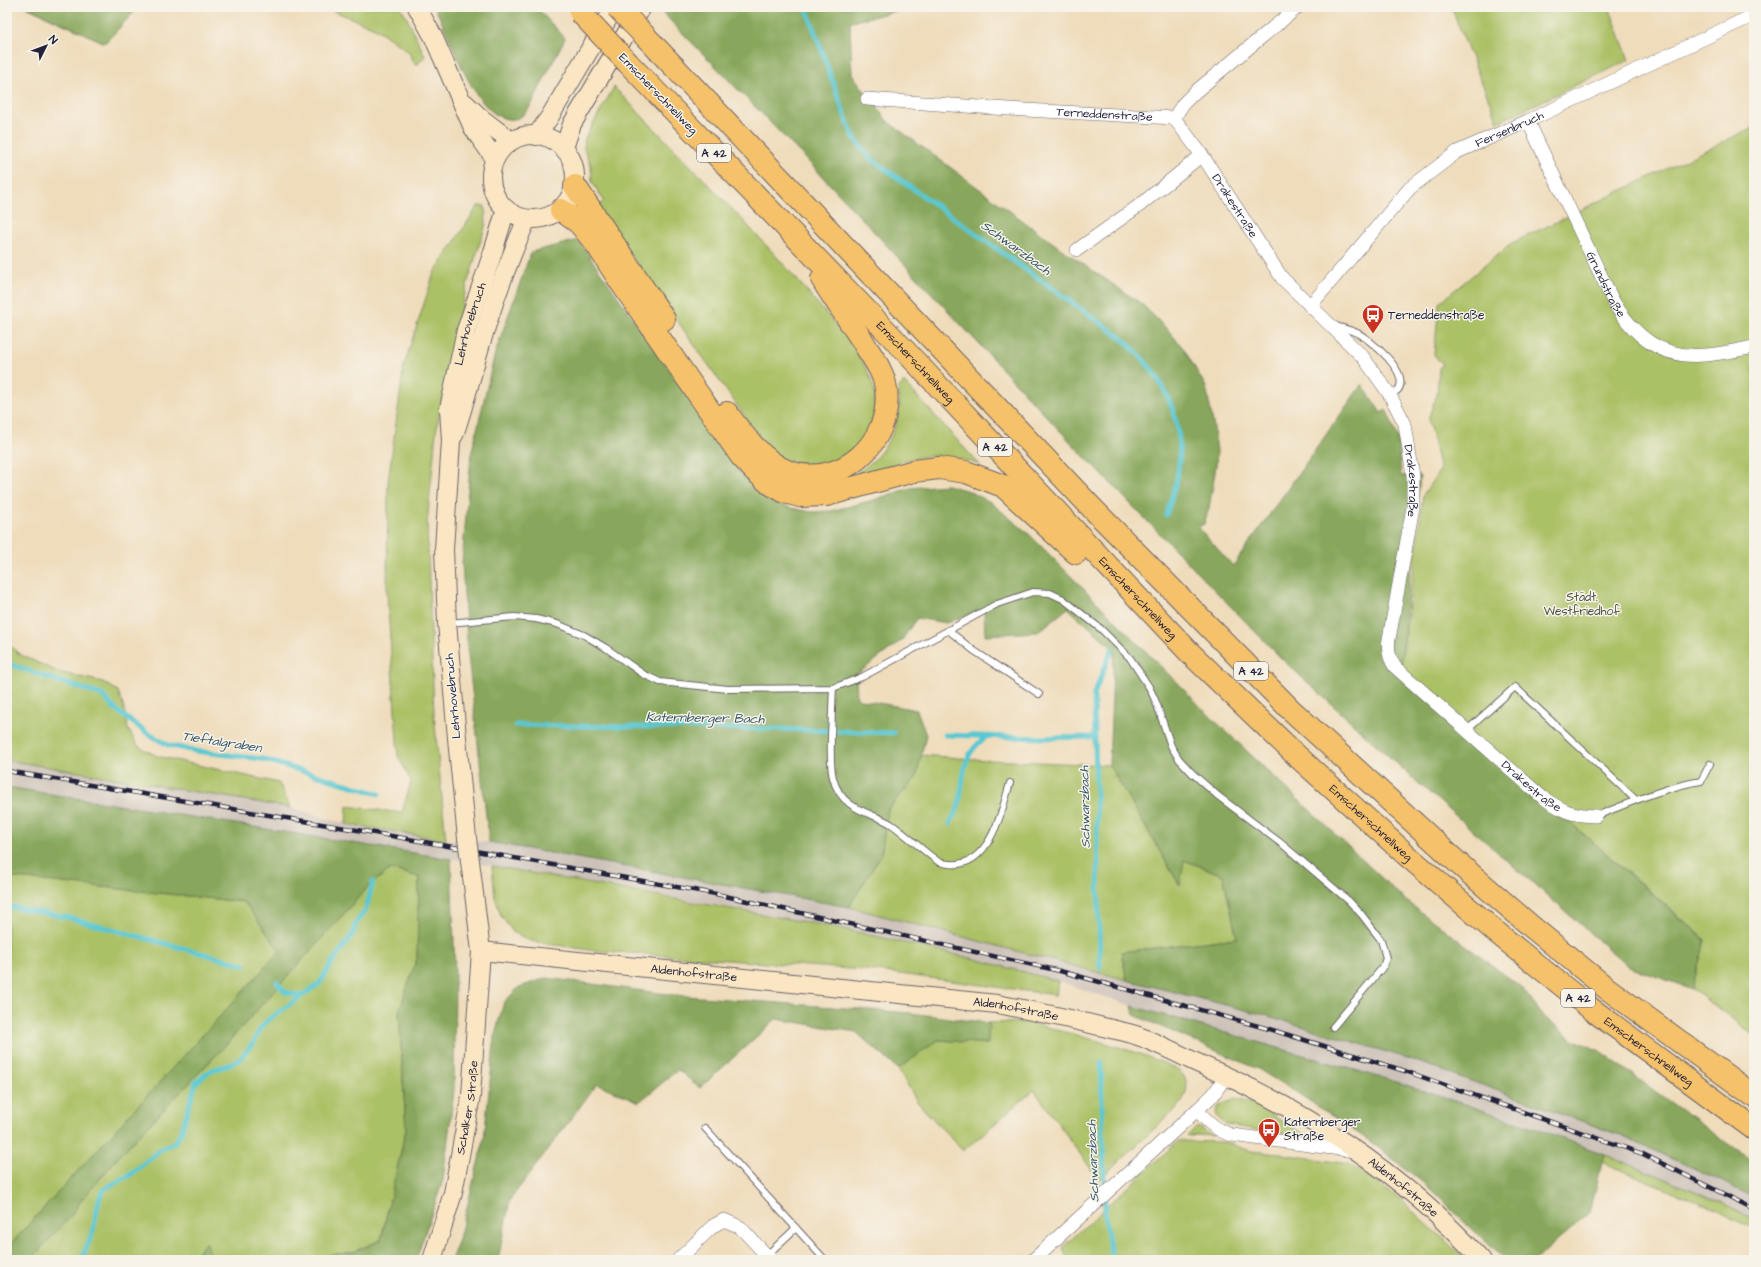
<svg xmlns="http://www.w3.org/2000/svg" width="1761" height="1267" font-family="'Architects Daughter',sans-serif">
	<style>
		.industrial { fill: #cdc2b9 }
		.green { fill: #abc166; stroke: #667250 }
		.forest { fill: #88a75b; stroke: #55644b }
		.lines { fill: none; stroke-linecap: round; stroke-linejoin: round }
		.stream { stroke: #5ac7d1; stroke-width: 5 }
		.lane-casing { stroke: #6a6368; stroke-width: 8 }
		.street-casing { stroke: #6a6368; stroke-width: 14 }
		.secondary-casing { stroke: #6a6368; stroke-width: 20 }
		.highway-casing { stroke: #6a6368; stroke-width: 24 }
		.lane { stroke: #fff; stroke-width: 6 }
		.street { stroke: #fff; stroke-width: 13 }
		.secondary { stroke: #fbe6c4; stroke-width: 18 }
		.highway { stroke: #f5c16b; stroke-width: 22 }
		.rail-casing { stroke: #22223b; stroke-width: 4.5 }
		.rail { stroke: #f7f3e8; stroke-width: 3; stroke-dasharray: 9; stroke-linecap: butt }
		.secondary-bridge-casing { stroke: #6a6368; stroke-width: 20; stroke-linecap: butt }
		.highway-bridge-casing { stroke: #6a6368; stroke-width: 24; stroke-linecap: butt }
		.secondary-bridge { stroke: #fbe6c4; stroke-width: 18 }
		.highway-bridge { stroke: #f5c16b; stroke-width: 22 }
		.labels { text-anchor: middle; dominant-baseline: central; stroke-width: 3; stroke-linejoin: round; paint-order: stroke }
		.shield { fill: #f7f3e8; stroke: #62616f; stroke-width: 1 }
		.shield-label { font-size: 11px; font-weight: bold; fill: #22223b }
		.street-label { font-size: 12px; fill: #22223b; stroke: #f7f3e8 }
		.poi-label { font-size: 12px; fill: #22223b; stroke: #f7f3e8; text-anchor: start }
		.park-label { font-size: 12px; fill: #4b5248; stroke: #f7f3e8 }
		.water-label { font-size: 13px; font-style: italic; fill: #335468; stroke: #f7f3e8 }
	</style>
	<rect width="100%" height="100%" fill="#f7f3e8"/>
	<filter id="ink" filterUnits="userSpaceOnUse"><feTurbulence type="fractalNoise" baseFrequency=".025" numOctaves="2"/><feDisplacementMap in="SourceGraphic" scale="8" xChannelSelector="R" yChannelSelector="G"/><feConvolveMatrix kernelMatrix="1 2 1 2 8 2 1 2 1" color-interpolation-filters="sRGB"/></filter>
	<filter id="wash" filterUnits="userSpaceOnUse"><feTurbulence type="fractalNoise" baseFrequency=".012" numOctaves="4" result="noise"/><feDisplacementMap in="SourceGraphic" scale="16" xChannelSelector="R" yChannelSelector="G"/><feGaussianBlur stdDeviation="0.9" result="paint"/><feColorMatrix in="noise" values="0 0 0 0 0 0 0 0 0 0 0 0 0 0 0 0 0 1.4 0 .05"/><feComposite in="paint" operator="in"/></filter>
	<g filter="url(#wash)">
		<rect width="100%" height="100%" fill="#efdcbb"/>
		<polygon class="industrial" points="7,760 291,808 346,824 446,840 489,842 849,907 1265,1015 1410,1059 1612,1132 1711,1176 1754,1198 1754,1219 1721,1202 1604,1154 1500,1116 1400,1083 1132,1006 1058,981 975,959 844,929 717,905 454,859 7,787"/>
		<g class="green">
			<polygon points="324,7 400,7 405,14 425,56 416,66 408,51 375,28"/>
			<polygon points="1451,7 1609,7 1629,60 1498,122"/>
			<path d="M614 87C683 159 754 228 818 304 838 327 867 358 874 389 878 409 872 434 856 447 848 452 837 464 828 466 801 469 789 464 767 448L597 207 604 201 592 182 591 165 584 148 585 138Z"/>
			<polygon points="1754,127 1754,1035 1692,989 1705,939 1400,675 1423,495 1440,470 1429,422 1429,416 1437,395 1439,368 1443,365 1434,355 1439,303 1512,243"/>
			<polygon points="478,206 485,206 486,224 468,281 452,347 436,432 427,524 434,714 446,840 346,824 347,806 402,813 411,781 398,756 387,593 388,482 404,365 434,273"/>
			<path d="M904 382 980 465C967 461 952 456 938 456 908 456 880 469 854 480L852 476C877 463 896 437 899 408 899 402 898 395 898 389Z"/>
			<polygon points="7,642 19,654 58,672 103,682 118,691 124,708 128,729 138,746 157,756 279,783 291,808 7,760"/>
			<polygon points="921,755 987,760 1109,765 1179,884 1184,860 1223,875 1237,938 1121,952 1127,980 849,907 881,855 888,809 916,778"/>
			<polygon points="492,866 844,929 975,959 1058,981 1056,995 877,971 589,950 531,941 513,932 501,916 495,897"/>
			<polygon points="390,869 419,877 417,958 399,1012 406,1129 381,1240 353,1252 330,1255 328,1260 213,1260 206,1243 190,1260 30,1260 70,1217 80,1202 119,1156 222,1049 367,888"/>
			<polygon points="7,877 244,902 281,951 7,1248"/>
			<path d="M1028 1022C1055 1030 1170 1057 1183 1075 1190 1085 1186 1094 1181 1104L1099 1180 1034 1090 963 1151 918 1103 898 1069 938 1040 987 1044 989 1023Z"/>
			<polygon points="1236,1099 1251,1103 1311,1138 1226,1125 1217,1117 1216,1110 1220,1105"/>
			<polygon points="1197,1127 1212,1135 1213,1136 1196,1135 1188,1137 1187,1136"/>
			<polygon points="1178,1141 1224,1142 1251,1151 1289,1155 1349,1164 1404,1202 1463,1257 1461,1260 1068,1260 1063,1247"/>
			<polygon points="1604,1154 1721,1202 1754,1219 1754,1228 1718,1210 1601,1162"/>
		</g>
		<g class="forest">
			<polygon points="26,7 139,7 105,43"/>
			<path d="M434 7H536L565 38C557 54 549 70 540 87 536 96 532 106 525 113 521 118 514 120 508 119 472 114 451 35 434 7Z"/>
			<polygon points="663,7 914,7 850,22 852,74 887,121 1060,248 1143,305 1168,330 1184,349 1206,387 1214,428 1217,451 1216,466 1209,508 1204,524 1198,527 1233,566 1362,384 1381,413 1386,409 1398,438 1401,476 1420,476 1400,675 1705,940 1692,989 1629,967 1416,781 1284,661 1078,450 806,159 660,10"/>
			<polygon points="578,240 753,489 768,499 791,508 812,512 831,511 870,501 909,488 947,485 969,491 990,502 1029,534 1214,720 1405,900 1521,987 1543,1016 1573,1039 1600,1051 1707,1129 1754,1161 1754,1198 1711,1176 1612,1132 1410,1059 1265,1015 1127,980 1121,952 1237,938 1223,875 1184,860 1180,885 1109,765 1114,649 1068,608 1038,632 985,635 984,609 946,623 917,618 902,640 856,675 857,699 917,710 926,735 916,778 888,809 881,855 849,907 489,842 468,655 462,563 471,455 495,353 531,252"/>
			<polygon points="7,787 451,859 455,973 454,1090 443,1180 416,1260 328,1260 330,1255 353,1252 381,1240 406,1129 399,1012 417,958 419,877 390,869 367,888 222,1049 119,1156 80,1202 70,1217 30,1260 7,1260 7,1248 280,951 244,902 7,877"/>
			<polygon points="547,978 674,995 910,1013 989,1023 988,1044 938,1040 898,1069 856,1032 776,1019 700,1088 678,1070 639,1102 597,1084 510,1200 498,1260 451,1260 459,1239 484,1139 495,1034 504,1002 519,987"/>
			<polygon points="1132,1006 1400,1083 1500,1116 1604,1154 1590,1213 1535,1260 1505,1260 1425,1184 1371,1142 1302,1096 1258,1069 1134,1015"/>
			<polygon points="206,1242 213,1260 190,1260"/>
		</g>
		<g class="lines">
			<g class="stream">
				<path d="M806 7 848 124 855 139 870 158 1120 337C1161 371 1186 416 1178 471 1176 486 1171 500 1166 515"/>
				<polyline points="7,663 34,673 102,695 116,710 147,733 168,745 195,751 262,759 379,794"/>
				<polyline points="516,725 779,729 894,733"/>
				<polyline points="945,735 1041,738 1094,737"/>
				<path d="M950 824C952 818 956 813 958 807 966 778 958 757 986 737"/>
				<polyline points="7,908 13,907 70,918 245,965"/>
				<polyline points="1100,968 1094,694 1112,649"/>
				<polyline points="277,982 285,992 301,996"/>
				<polyline points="1101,1062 1105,1215 1112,1260"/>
				<polyline points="80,1260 85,1251 93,1231 99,1199 104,1189 130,1175 161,1149 174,1143 181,1133 196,1082 211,1070 223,1067 239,1060 254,1042 260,1029 269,1019 320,983 332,962 348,941 354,932 355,925 366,909 373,882"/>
			</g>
		</g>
	</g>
	<g filter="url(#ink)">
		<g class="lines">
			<g class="lane-casing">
				<g id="lane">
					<path d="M1336 326C1342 328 1350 330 1357 333 1370 339 1411 373 1398 390 1397 392 1392 393 1390 395"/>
					<polyline points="449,623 514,617 536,619 557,624 584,635 606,648 643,674 660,682 728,689 833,688 862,677 997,604 1033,592 1050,593 1063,599 1101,629 1130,658 1149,687 1156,702 1171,746 1179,759 1192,773 1218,796 1282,844 1349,901 1362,915 1381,940 1386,958 1383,967 1333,1027"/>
					<polyline points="948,630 973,650 1039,694"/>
					<path d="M833 688C832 703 832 718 831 734 831 759 827 787 850 804 862 813 878 816 891 824 908 836 922 850 939 862 987 877 1000 817 1010 783"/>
					<polyline points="1466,731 1515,687 1636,800"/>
					<path d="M1596 816C1630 803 1664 787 1701 781L1710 764"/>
					<polyline points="705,1128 825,1260"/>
					<polyline points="767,1255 796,1228"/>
				</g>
			</g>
			<g class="street-casing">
				<g id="street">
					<path id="s1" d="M867 99 1008 109 1174 118 1183 104 1195 92 1298 7"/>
					<path id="s2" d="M1174 118 1202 155 1282 278 1363 357 1390 395 1405 424 1413 476V507L1389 639C1387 650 1389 658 1395 667L1542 797C1563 811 1569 815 1596 816"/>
					<path id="s3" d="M1528 121 1613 301C1635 337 1661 359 1705 355 1721 354 1738 350 1754 347"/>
					<polyline points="1077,250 1140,205 1202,155"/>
					<path id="s4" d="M1310 306 1410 188 1457 152 1528 121 1754 15"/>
					<path d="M1197 1110C1208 1122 1217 1131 1232 1135L1355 1151"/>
					<polyline points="678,1260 713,1226 724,1220 740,1227 771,1260"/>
					<polyline points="1033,1260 1197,1110 1213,1095 1227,1075"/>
				</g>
			</g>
			<g class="secondary-casing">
				<g id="secondary">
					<polyline points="417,7 433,36 473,128 495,159"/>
					<polyline points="465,103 482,119 511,141"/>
					<circle cx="533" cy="177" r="42"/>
					<polyline points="536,136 549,118 615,7"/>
					<polyline points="564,148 572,124 642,7"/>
					<path d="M454 435C466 400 474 365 485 330 497 292 511 255 527 219"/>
					<path id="s5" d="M467 838 458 749 447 623 444 549 451 441 449 409 466 330 493 252 506 209"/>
					<path id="s6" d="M481 951 997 1004C1033 1011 1068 1018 1103 1027 1114 1030 1127 1032 1138 1036 1157 1043 1175 1052 1193 1061 1304 1109 1400 1171 1482 1260"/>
					<path id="s7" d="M432 1260 453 1193 471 1096 481 951 472 877"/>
				</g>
			</g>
			<g class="highway-casing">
				<g id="highway">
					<polyline points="645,36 1094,510 1289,708 1458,863 1532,927 1605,987 1754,1096"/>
					<path id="s8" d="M628 63 892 337 1190 653 1297 756 1410 858 1496 932 1590 1008 1754 1129"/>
					<polyline points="575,186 664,319"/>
					<polyline points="561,210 579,223 597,245 622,284 741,456 755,471 769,483 785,492 800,496 827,495 914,471 939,468 966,472 1003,486 1076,553"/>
					<path d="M727 413C740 432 765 463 787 471 840 491 893 442 886 389 884 374 876 362 868 350 854 326 836 303 822 279"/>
				</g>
			</g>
			<use href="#lane" class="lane"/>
			<use href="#street" class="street"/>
			<use href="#secondary" class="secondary"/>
			<use href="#highway" class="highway"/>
			<g class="rail-casing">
				<polyline id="rail" points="7,771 369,832 716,894 1060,971 1269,1029 1405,1071 1643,1154 1754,1209"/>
			</g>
			<use href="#rail" class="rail"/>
			<g class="secondary-bridge-casing">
				<polyline id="secondary-bridge" points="467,838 472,877"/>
			</g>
			<g class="highway-bridge-casing">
				<g id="highway-bridge">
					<polyline points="617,7 645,36"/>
					<polyline points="580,12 628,63"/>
				</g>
			</g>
			<use href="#secondary-bridge" class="secondary-bridge"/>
			<use href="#highway-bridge" class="highway-bridge"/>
		</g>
	</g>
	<defs>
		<g id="bus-pin" transform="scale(1.15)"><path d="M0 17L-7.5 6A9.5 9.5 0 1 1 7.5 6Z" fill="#c8321e" stroke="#f7f3e8"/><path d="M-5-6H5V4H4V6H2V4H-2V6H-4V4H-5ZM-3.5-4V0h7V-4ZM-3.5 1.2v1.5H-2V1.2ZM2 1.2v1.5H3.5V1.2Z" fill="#fff"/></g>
	</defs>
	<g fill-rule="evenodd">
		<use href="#bus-pin" x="1373" y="315"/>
		<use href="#bus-pin" x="1269" y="1129"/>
	</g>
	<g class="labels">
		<g class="shield">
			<rect x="697" y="144" width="34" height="18" rx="3"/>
			<rect x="978" y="438" width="34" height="18" rx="3"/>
			<rect x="1234" y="662" width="34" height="18" rx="3"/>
			<rect x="1561" y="989" width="34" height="18" rx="3"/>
		</g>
		<g class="shield-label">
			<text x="714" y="153">A 42</text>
			<text x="995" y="447">A 42</text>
			<text x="1251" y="671">A 42</text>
			<text x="1578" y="998">A 42</text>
		</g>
		<g class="street-label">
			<text transform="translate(658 94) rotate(46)">Emscherschnellweg</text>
			<text stroke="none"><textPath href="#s1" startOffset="238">Terneddenstraße</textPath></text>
			<text stroke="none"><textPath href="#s4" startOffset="271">Fersenbruch</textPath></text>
			<text stroke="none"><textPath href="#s2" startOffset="107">Drakestraße</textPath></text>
			<text stroke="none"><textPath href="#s3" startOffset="181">Grundstraße</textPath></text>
			<text stroke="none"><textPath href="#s5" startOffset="518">Lehrhovebruch</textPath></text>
			<text stroke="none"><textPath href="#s8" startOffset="415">Emscherschnellweg</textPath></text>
			<text stroke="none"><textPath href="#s2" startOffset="443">Drakestraße</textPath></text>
			<text stroke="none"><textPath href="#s8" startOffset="739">Emscherschnellweg</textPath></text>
			<text transform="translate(453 696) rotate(-95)">Lehrhovebruch</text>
			<text stroke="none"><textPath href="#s2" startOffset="814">Drakestraße</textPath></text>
			<text stroke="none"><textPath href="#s8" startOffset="1063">Emscherschnellweg</textPath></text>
			<text stroke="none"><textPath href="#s6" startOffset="214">Aldenhofstraße</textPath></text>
			<text stroke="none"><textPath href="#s6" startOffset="538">Aldenhofstraße</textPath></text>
			<text stroke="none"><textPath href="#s8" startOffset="1423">Emscherschnellweg</textPath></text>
			<text stroke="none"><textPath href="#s7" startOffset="157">Schalker Straße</textPath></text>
			<text stroke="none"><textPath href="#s6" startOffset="970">Aldenhofstraße</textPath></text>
		</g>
		<g class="poi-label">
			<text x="1388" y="315">Terneddenstraße</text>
			<text x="1284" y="1122">Katernberger<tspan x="1284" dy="14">Straße</tspan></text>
		</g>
		<g class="park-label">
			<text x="1582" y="597">Städt.<tspan x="1582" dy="14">Westfriedhof</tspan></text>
		</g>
		<g class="water-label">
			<text transform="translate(1016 248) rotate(36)">Schwarzbach</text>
			<text transform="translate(705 718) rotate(1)">Katernberger Bach</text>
			<text transform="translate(222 742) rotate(9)">Tieftalgraben</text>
			<text transform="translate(1085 807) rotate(-91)">Schwarzbach</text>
			<text transform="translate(1093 1161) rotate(-92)">Schwarzbach</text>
		</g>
	</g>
	<rect width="1761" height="1267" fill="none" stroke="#f7f3e8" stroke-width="24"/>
	<g transform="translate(46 46) rotate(48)" stroke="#f7f3e8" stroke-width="3" paint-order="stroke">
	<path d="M0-3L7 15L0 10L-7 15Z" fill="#22223b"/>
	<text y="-6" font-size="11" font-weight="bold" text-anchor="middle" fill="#22223b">N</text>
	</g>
</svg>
